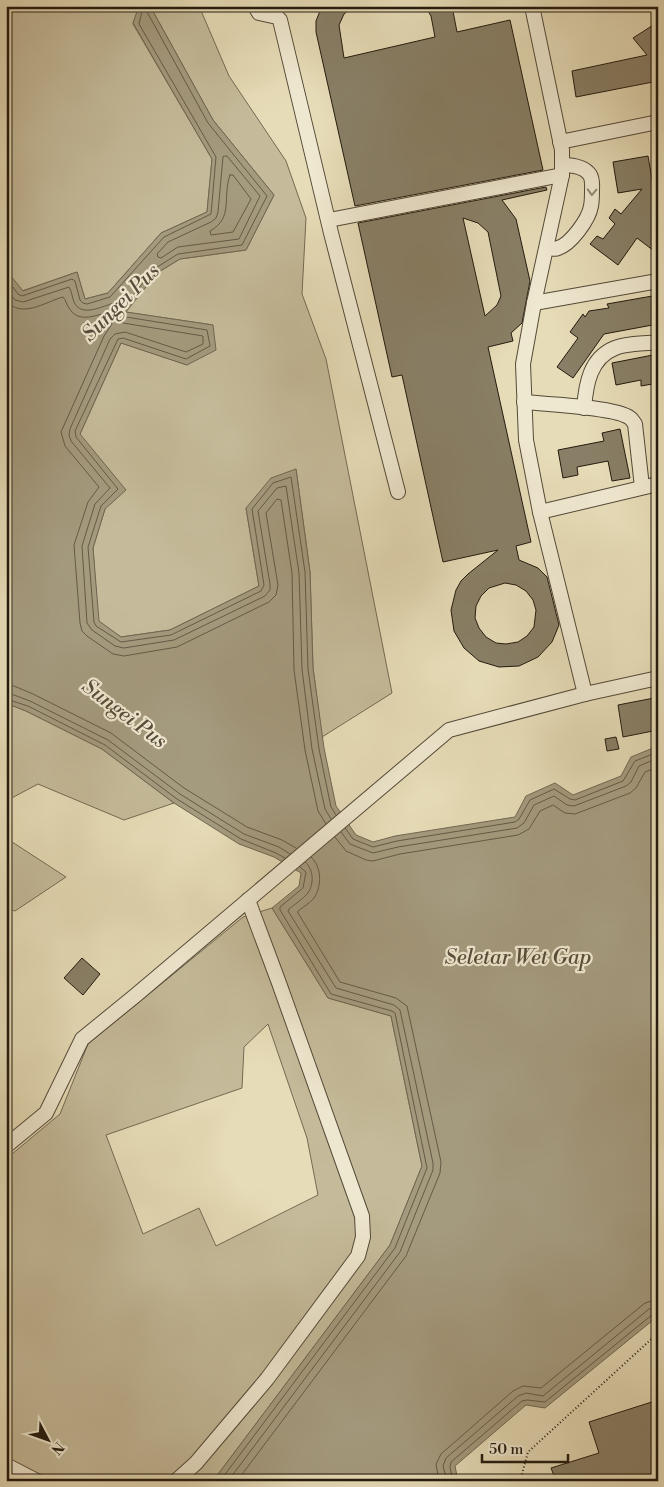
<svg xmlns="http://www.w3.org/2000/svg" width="664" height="1487" font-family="'Libre Bodoni',serif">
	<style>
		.green { fill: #c5bb9a; stroke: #746a54; fill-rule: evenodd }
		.water { fill: #a49a7e; stroke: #706752 }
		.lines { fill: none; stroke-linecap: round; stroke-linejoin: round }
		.shore { stroke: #645a46; stroke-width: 1 }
		.building { fill: #887f66; stroke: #231a0f; fill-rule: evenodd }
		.minor-casing { stroke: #544a39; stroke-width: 16 }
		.path { stroke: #231a0f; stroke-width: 2; stroke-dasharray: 1 2.5; stroke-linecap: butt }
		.minor { stroke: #efe8d0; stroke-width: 14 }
		.oneway { stroke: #938b79 }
		.labels { text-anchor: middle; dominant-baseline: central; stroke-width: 4.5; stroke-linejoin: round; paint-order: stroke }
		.water-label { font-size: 21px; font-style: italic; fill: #574d3b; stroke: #efe8d0 }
	</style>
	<rect width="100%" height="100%" fill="#e6dcb7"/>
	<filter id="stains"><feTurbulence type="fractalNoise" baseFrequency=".004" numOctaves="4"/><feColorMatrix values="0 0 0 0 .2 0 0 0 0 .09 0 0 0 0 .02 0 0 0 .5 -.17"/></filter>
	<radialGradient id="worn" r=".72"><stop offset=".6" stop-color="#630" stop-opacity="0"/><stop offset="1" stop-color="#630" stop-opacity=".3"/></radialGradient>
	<g class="green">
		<polygon points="6,6 139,6 133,24 212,159 207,212 161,233 108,293 85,299 77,272 22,291 6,270"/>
		<polygon points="150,6 199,6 229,76 286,161 306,218 302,294 326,359 392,693 322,737 313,668 310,572 296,469 246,508 259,586 170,630 121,637 98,621 93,548 105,509 80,434 121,343 187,365 213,325 125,312 157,273 180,259 246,250 274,195 213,120"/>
		<polygon points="6,703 26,711 102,749 174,803 124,820 38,784 6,801"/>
		<polygon points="6,838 66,877 15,911 6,908"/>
		<path d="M272 908 328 998 391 1016 422 1166 390 1245 213 1481H6V1327L11 1321 6 1314V1206L10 1202 6 1196V1159L60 1114 88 1044 243 917ZM268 1024 307 1138 318 1195 216 1246 199 1208 143 1234 106 1135 242 1088 244 1047Z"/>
	</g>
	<polygon class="water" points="139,6 150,6 213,120 274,195 246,250 180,259 157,273 126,312 213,325 216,350 187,365 121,343 80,434 126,490 105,509 93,548 99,621 121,637 170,630 259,586 246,508 271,478 296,469 310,572 313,668 324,748 336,806 356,835 373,842 395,836 515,817 526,796 555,783 573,795 621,776 631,757 658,746 658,1316 545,1408 526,1405 455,1466 458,1481 213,1481 390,1245 422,1166 391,1016 328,998 272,908 299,886 301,873 274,857 239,844 174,803 102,749 26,711 6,703 6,270 23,291 77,272 85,299 108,293 161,233 207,212 212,159 133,23"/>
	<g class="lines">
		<g class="shore">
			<polygon points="225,156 227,156 260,196 239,239 178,247 161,258 158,257 157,254 168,242 211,222 216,218 218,212 223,157"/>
			<path d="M230 175H233L251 199 233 232 211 235 210 231C234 218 222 197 230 175Z"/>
			<polyline points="6,278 18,294 22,296 72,279 75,281 80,300 83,303 87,304 110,297 164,237 211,214 216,157 139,24 142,11 146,10 208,123 267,196 242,245 178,254 154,269 122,309 122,314 126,317 207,330 210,346 186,359 123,338 118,339 75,431 76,437 118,489 101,506 88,547 94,622 96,626 121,642 171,635 261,591 264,585 252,509 273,483 291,477 305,572 308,669 319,749 331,807 336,815"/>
			<path d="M6 289 15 300 23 302 69 287C72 292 72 297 74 302 81 318 103 306 114 303L116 305V316L123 323 203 336V344L186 352 125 332 115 334 110 339 70 429 69 435 71 441 110 488 95 504 82 546 87 623 92 630 115 646 124 648 174 640 265 596 270 590V584L258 511 277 488 286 486 299 573 302 669 312 749 325 809 331 819"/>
			<path d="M6 301C22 319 45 302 63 297 66 300 66 304 69 308 78 323 93 316 106 313L112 324 104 336 61 432 65 446 99 487 88 502 74 545 80 623 82 631 87 636 113 654 124 656 177 647 269 602 276 595 278 585 266 513 277 499 281 500 292 573 294 670 305 750 318 811 326 824"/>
			<polyline points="6,685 14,686 33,694 111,733 184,788 247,827 282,840 296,848"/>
			<polyline points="6,692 30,701 108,740 180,794 244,834 279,847 290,854"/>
			<polyline points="6,699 28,706 105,745 177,799 241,839 276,853 285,858"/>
			<polyline points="345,828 353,839 373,847 397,841 515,822 519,819 530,800 554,789 570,799 575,800 623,781 635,761 658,752"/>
			<polyline points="341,832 350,844 373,853 398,847 517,828 524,823 534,805 554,796 567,805 574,806 626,786 631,782 639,766 658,758"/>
			<polyline points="335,837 346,851 366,860 373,861 400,854 518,835 529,829 540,811 553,805 565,813 575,814 630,793 636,788 645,772 658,767"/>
			<polyline points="220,1481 395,1248 427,1168 395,1013 392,1011 331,994 280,910 280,907 303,888 306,872 300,867"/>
			<path d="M228 1481 400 1252 433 1170V1163L400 1010 394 1005 336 988 288 911 289 909C295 904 303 899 308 893 314 884 314 869 305 862"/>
			<path d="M237 1481 406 1256 440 1173 441 1162 407 1006 396 998 340 982 298 913V911C303 907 310 903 314 898 322 886 322 867 311 857"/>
			<polyline points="439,1481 436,1464 441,1454 513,1391 523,1386 541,1388 645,1303 658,1299"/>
			<polyline points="447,1481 443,1466 446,1458 518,1396 526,1393 543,1396 649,1309 658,1306"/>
			<polyline points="453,1481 450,1467 451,1462 522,1401 527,1400 545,1402 653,1314 658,1313"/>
		</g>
	</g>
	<g class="building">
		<polygon points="322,6 354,6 344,14 339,25 344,58 435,37 431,16 425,6 452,6 457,32 510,20 543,170 355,206 316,32 316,21"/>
		<polygon points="658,22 658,81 576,97 572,71 647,55 633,38"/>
		<polygon points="648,156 655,197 658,196 658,254 637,238 618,265 590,244 597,236 603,239 615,224 609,218 615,209 621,214 642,189 618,193 613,162"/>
		<path d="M546 187 547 190 502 200 516 219 530 281 522 323 511 333 513 341 488 347 531 542 516 546 519 560 538 568 547 577 559 625 552 642 538 657 519 666 499 667 479 661 464 648 454 631 451 610 456 590 461 581 468 574 498 550 443 562 402 375 392 377 358 223ZM463 218 478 223 488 232 501 296 497 305 485 316ZM505 583 516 585 526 591 533 600 536 610 534 627 527 636 518 642 506 644 496 643 486 637 479 628 475 618 476 606 481 596 489 588Z"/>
		<polygon points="658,295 658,324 604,334 573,378 557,367 578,338 570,332 583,314 585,317 589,311 609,308 607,304"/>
		<polygon points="658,354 658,383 641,386 641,380 616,385 612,363"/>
		<polygon points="620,429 630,478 612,481 608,461 577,467 578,475 563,478 558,450 604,441 602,433"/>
		<polygon points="654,698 658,716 658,730 623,737 618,705"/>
		<polygon points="616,737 619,749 607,751 605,739"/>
		<polygon points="82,958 100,974 83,995 64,978"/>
		<polygon points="658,1400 658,1481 556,1481 551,1468 599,1453 589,1422"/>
	</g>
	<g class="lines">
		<g class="minor-casing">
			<g id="minor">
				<polyline points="255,6 259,13 277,17 280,20 331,233 398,492"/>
				<polyline points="532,6 562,150 562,175 534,303 523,364 526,440 540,512 585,694"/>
				<polyline points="560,142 658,122"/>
				<polyline points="329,220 562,175"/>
				<path d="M547 246C551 248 554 250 558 248 571 244 589 219 591 206 592 201 592 196 592 191 592 185 593 180 590 175 584 166 572 165 562 165"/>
				<polyline points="534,303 658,281"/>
				<path d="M524 402C545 404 616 407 630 418 632 419 633 422 635 424L642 487"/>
				<path d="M584 408C586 384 590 358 615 348 627 343 644 344 658 342"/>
				<polyline points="540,512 658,484"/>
				<polyline points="6,1146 46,1113 82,1039 136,995 449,730 585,694 658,678"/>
				<polyline points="6,1465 37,1481"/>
				<polyline points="176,1481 196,1463 267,1379 358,1256 363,1237 362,1216 279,983 248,900"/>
			</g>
		</g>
		<polyline class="path" points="520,1481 528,1452 658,1333"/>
		<use href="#minor" class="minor"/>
	</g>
	<defs><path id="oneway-chevron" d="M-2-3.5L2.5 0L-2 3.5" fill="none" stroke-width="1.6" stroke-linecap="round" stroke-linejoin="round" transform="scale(1.25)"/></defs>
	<use class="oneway" href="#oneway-chevron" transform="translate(592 192) rotate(92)"/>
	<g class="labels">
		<g class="water-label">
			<text transform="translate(121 303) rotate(-45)">Sungei Pus</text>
			<text transform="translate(124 714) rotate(37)">Sungei Pus</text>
			<text x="518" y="958">Seletar Wet Gap</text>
		</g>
	</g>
	<rect width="664" height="1487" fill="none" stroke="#e6dcb7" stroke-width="25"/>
	<rect x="8" y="8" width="649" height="1472" fill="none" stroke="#231a0f" stroke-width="2.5"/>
	<rect x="12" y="12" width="639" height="1462" fill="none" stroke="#231a0f"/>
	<g transform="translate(48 1440) rotate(131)" stroke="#efe8d0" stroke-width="4" paint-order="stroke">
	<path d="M0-4L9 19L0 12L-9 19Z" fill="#231a0f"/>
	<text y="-8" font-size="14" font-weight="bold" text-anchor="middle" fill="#231a0f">N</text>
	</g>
	<path d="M482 1454v8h86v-8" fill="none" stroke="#231a0f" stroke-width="2.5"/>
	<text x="489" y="1454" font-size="15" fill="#231a0f" stroke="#efe8d0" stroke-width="4" paint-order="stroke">50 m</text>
	<rect width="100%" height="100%" filter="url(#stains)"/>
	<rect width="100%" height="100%" fill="url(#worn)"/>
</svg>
